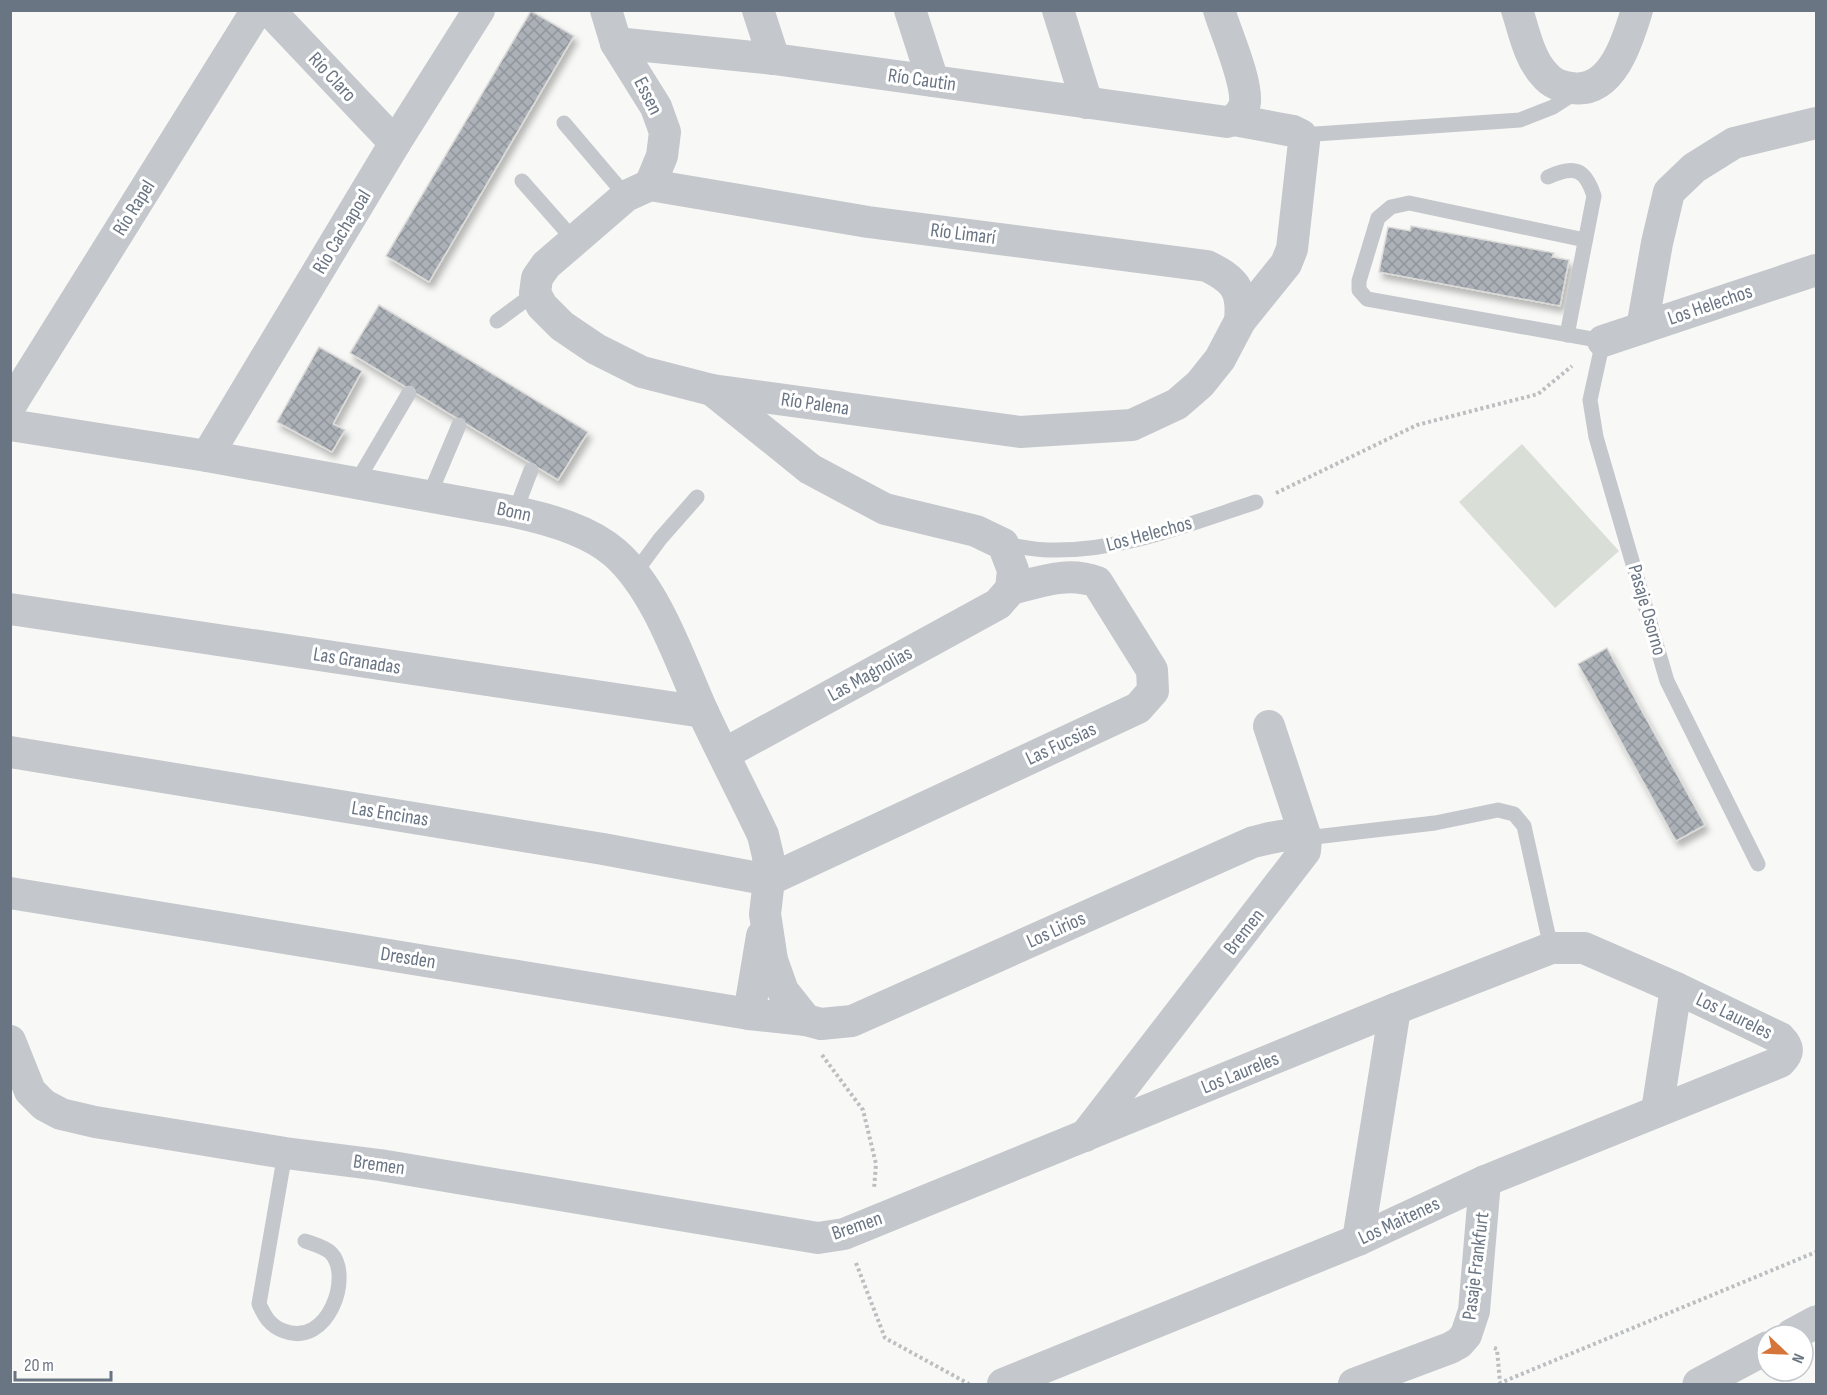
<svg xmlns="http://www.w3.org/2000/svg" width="1827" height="1395" font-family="'Sofia Sans Condensed',sans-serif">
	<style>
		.pitch { fill: #d9dfd7 }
		.building { fill: url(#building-cross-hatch); stroke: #dadad8; stroke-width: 1.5; filter: url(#shadow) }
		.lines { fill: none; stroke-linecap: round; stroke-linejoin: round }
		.path { stroke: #bcbec1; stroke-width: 4; stroke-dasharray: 3 3; stroke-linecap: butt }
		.service { stroke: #c4c7cb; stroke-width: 15 }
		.minor { stroke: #c4c7cb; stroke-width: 32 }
		.tertiary { stroke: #c4c7cb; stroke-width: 33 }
		.labels { text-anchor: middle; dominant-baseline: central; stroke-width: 6; stroke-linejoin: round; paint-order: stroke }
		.street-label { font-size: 20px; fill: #6a7584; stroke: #fff }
	</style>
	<defs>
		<pattern id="building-cross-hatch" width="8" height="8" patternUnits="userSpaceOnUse" patternTransform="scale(1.5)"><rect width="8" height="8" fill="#acb1b8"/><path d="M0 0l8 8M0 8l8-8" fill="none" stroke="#90959b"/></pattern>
		<filter id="shadow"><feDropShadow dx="3.5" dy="6" stdDeviation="3" flood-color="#0004"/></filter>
	</defs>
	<rect width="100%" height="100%" fill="#f8f8f6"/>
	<polygon class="pitch" points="1522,444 1619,551 1555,608 1459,502"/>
	<g class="building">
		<polygon points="531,11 574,36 429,282 386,256"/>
		<polygon points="1411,226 1554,253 1552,257 1569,260 1560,306 1379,272 1388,227 1410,231"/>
		<polygon points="379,305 588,432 558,480 350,353"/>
		<polygon points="319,347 362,371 333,424 345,430 332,452 277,422"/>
		<polygon points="1607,648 1705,825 1676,841 1578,664"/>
	</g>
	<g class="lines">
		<g class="path">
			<polyline points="1276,493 1417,425 1538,394 1572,366"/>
			<polyline points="822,1055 863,1110 876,1164 874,1189"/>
			<polyline points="856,1263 885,1338 969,1384"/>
			<polyline points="1494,1348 1497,1349 1500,1383 1816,1252"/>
		</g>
		<g class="service">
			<polyline points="564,123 626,196"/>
			<polyline points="1301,135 1520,120 1553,107 1578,91"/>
			<path d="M1548 177C1574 165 1585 168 1594 196L1567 335"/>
			<polyline points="522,181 574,240"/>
			<polyline points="1585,240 1409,203 1391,207 1378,218 1359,281 1359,290 1367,299 1603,341 1590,400 1596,437 1667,681 1758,864"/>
			<polyline points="497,321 535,293"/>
			<polyline points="356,483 409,393"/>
			<polyline points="429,496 459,425"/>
			<polyline points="515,512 531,470"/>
			<path d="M1003 544C1018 546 1034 550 1049 550 1121 552 1189 524 1256 502"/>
			<polyline points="635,573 660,539 697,497"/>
			<polyline points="1306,838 1435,823 1498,810 1514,814 1524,826 1551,948"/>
			<path d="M285 1153 259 1304C265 1317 270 1326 284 1331 328 1348 353 1276 331 1253 325 1247 313 1244 305 1241"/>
		</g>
		<g class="minor">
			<polyline points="269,10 395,143"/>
			<polyline points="606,10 616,43 656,107 665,132 662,156 650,185"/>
			<polyline points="758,10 774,59"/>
			<polyline points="910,10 933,81"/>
			<polyline points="1058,10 1087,103"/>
			<path d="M1517 10C1524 31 1529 58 1544 74 1552 84 1560 86 1572 88 1612 94 1628 40 1637 10"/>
			<path d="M616 43 774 59 1227 122C1236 120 1244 111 1245 102 1247 80 1226 33 1219 10"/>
			<polyline points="650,185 626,196 546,265 537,278 535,293 542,306 562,326 596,349 642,372 712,390 1020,432 1132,425 1177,404 1200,384 1220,359 1240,321 1286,264 1292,249 1304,142 1301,135 1293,131 1234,120"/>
			<path d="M650 185 868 222 1207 266C1235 280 1243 289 1240 321"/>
			<polyline points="1642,328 1657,243 1669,192 1694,168 1734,143 1816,123"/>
			<polyline points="1603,341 1816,270"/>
			<polyline points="712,390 810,469 885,509 976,531 1003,544 1013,570 1011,589"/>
			<polyline points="10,406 257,10"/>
			<path d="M10 425 207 456 515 512C548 519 589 530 615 553 656 589 679 658 701 708 721 751 743 793 763 835L768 856 769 880 765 914 772 960 783 991 806 1020"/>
			<polyline points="207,456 395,143 479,10"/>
			<polyline points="10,609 703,712"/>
			<path d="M10 752 603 849 769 880 1138 708 1153 691 1152 670 1097 582C1067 571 1040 582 1011 589"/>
			<polyline points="724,754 998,604 1011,589"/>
			<path d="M10 893 749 1014 806 1020 821 1024 852 1021 1253 842C1271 838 1287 832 1306 838"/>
			<polyline points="749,1014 762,936"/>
			<path d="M10 1041 30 1091 44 1105 61 1114 95 1122 285 1153 380 1165 818 1238 844 1234 1395 1009 1551 948H1584L1676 988 1780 1038C1789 1047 1789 1053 1780 1062L1485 1181 1358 1240 1003 1384"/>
			<polyline points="1657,1111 1676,988"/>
			<polyline points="1085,1136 1305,851 1306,838 1269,726"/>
			<polyline points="1358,1240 1395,1009"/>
			<polyline points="1354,1384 1450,1348 1459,1343 1466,1335 1474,1311 1485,1181"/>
		</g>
		<g class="tertiary">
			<polyline points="1792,1335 1816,1322"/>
			<polyline points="1699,1384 1767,1348"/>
		</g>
	</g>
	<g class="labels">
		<g class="street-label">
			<text transform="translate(332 77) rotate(47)">Río Claro</text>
			<text transform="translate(922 80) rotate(8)">Río Cautin</text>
			<text transform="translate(648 96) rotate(63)">Essen</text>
			<text transform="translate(134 208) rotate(-58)">Río Rapel</text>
			<text transform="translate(342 232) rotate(-59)">Río Cachapoal</text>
			<text transform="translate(963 234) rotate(7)">Río Limarí</text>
			<text transform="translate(1710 305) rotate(-19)">Los Helechos</text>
			<text transform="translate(815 404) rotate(8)">Río Palena</text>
			<text transform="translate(514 512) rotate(12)">Bonn</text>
			<text transform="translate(1149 534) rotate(-15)">Los Helechos</text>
			<text transform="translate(1647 610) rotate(74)">Pasaje Osorno</text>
			<text transform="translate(357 661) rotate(9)">Las Granadas</text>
			<text transform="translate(870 674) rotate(-29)">Las Magnolias</text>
			<text transform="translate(1061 744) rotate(-25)">Las Fucsias</text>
			<text transform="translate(390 814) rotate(9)">Las Encinas</text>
			<text transform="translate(1056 930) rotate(-24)">Los Lirios</text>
			<text transform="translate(1244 932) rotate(-52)">Bremen</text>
			<text transform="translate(408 958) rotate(9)">Dresden</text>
			<text transform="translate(1734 1016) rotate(26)">Los Laureles</text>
			<text transform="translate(1240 1073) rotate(-22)">Los Laureles</text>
			<text transform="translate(379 1165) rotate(8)">Bremen</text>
			<text transform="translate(1399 1221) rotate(-25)">Los Maitenes</text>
			<text transform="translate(857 1226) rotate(-19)">Bremen</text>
			<text transform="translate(1476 1266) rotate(-83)">Pasaje Frankfurt</text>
		</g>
	</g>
	<rect width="1827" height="1395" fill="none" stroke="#6a7584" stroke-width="24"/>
	<g transform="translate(1785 1353) rotate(113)"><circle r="28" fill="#ffffff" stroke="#c3c8ce" stroke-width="1.5"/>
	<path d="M0-4.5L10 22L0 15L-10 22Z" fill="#d57539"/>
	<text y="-9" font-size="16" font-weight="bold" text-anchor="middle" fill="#6a7584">N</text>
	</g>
	<path d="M15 1371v9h96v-9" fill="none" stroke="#6a7584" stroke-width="3"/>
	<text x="24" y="1371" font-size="18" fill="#6a7584" stroke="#ffffff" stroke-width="4.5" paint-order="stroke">20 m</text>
</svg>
